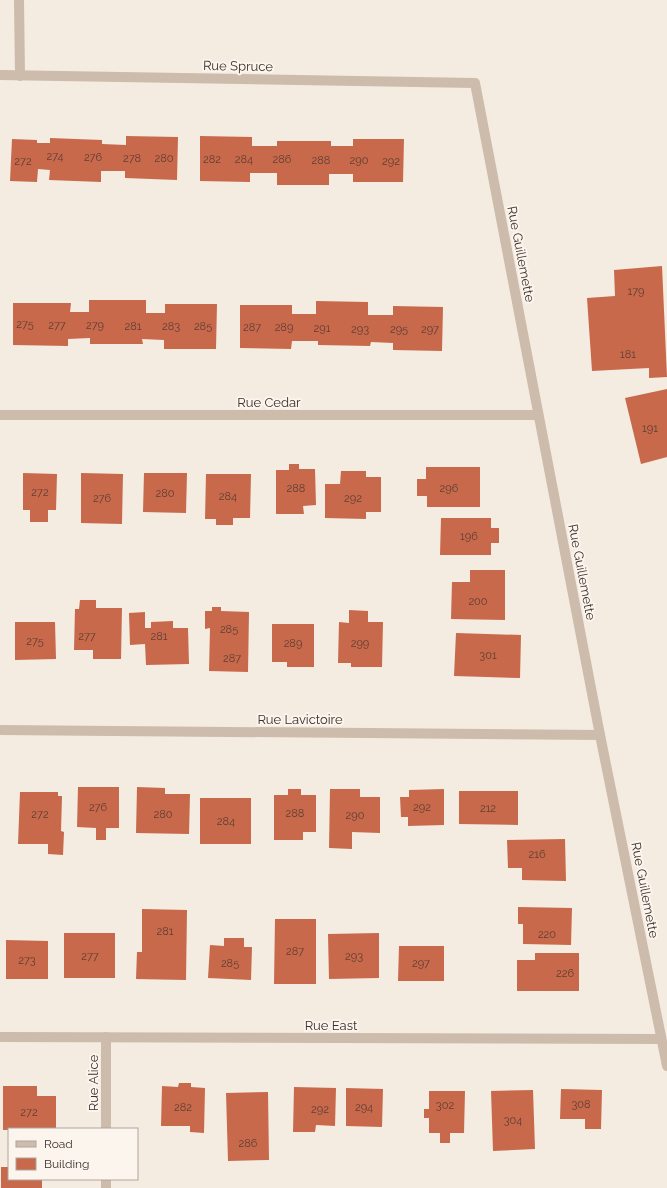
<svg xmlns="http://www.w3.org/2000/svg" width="667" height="1188" font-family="Raleway,sans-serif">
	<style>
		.building { fill: #c8694b }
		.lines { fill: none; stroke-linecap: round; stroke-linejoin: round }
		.minor { stroke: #cdbbac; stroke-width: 10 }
		.labels { text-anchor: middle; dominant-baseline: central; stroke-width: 4; stroke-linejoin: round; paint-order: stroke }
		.number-label { font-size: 11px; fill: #5e3e33 }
		.street-label { font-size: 13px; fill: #3b302b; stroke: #fbf5ee }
	</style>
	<rect width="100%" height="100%" fill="#f4ebe1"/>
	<g class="building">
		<polygon points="126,136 178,137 177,180 125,178 125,171 101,171 101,182 49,180 50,170 38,169 37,182 10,181 12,139 37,140 37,143 50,143 50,138 102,140 102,144 126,145"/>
		<polygon points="200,136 252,137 252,146 277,146 277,141 331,141 331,146 353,146 353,139 404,139 403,182 353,182 353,174 329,174 329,185 277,185 277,173 250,173 250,182 200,181"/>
		<polygon points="662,266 667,377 649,378 649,368 592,371 587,298 615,296 614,270"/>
		<polygon points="89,300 146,300 146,313 165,313 165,304 217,304 216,349 164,349 164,340 142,339 143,344 90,344 90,338 68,339 68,346 13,345 13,303 71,303 70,312 89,312"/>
		<polygon points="316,301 368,302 368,315 393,315 393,306 443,307 442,351 393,350 393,343 371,342 370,346 318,345 318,341 292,341 291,349 240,348 240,305 292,305 292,314 316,314"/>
		<polygon points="667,389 667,457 641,464 625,398"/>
		<polygon points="289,464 299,464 299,469 315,469 316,505 303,506 304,514 276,514 276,470 289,470"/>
		<polygon points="426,467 480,467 480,507 427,507 427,496 417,496 417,479 426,479"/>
		<polygon points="341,471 366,471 366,477 381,477 381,512 366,512 366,519 325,518 325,484 340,484"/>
		<polygon points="23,473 57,474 56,510 48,510 48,522 30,522 30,510 23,510"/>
		<polygon points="81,473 123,474 122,524 81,523"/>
		<polygon points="144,473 187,473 186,513 143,512"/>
		<polygon points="206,474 251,474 250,518 233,518 233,525 216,525 216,519 205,519"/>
		<polygon points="441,518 491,518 491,528 499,528 499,543 491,543 491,555 440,555"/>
		<polygon points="470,570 505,570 505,620 451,619 452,582 470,582"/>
		<polygon points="80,600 96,600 96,608 122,608 121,659 93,659 93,650 74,650 75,609 79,609"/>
		<polygon points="212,607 221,607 221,611 249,612 248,672 209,671 210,628 205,629 205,611 212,611"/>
		<polygon points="349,610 368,611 368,622 383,622 382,667 351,667 351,663 338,663 339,622 349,623"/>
		<polygon points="145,612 145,628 151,628 151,622 173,621 173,628 188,628 189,664 146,665 145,644 130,645 129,613"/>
		<polygon points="15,622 55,622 56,659 15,660"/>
		<polygon points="272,624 314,624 314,667 287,667 287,662 272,662"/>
		<polygon points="456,633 521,635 520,678 454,676"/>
		<polygon points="78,787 119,787 119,828 106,828 106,840 96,840 96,828 77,827"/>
		<polygon points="137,787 165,788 165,794 190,794 189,834 136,833"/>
		<polygon points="288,789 301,789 301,795 316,795 316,832 303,832 303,840 274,840 274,795 288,795"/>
		<polygon points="330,789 360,789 360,797 380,797 380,833 352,832 352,849 329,848"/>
		<polygon points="444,789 444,825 408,826 408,817 401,817 400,797 409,797 409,790"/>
		<polygon points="459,791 518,791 518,825 459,824"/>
		<polygon points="20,792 58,792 58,796 62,796 61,831 64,832 63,855 48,854 48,844 18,844"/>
		<rect x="200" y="798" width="51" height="46"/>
		<polygon points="565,839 566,881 522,880 522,868 508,868 507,840"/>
		<polygon points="518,907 572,908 571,945 523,944 523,924 518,924"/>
		<polygon points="142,909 187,910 186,980 136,979 137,952 142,952"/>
		<polygon points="275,919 316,919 316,984 274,984"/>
		<rect x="64" y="933" width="51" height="45"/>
		<polygon points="379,933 379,978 329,979 328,934"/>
		<polygon points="224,938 244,938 244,947 252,947 251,980 208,978 210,945 224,946"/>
		<polygon points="6,940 48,941 48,979 6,979"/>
		<polygon points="399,946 444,946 444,981 398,981"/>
		<polygon points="535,953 579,953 579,991 517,991 517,960 535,960"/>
		<polygon points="179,1083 191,1083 191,1087 205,1088 204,1133 190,1132 190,1126 161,1126 162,1086 178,1087"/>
		<polygon points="3,1086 37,1086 37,1096 56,1096 56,1129 3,1130"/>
		<polygon points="294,1087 336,1088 335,1126 316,1125 315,1132 293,1132"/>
		<polygon points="346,1088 383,1089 382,1127 346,1126"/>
		<polygon points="561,1089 602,1090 601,1129 585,1129 585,1119 560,1119"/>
		<polygon points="533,1090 535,1149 493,1151 491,1091"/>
		<polygon points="429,1091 465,1091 464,1133 450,1133 450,1143 440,1143 440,1133 429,1133 429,1118 424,1118 424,1109 429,1109"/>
		<polygon points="268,1092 269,1160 228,1161 226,1093"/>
		<polygon points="1,1167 9,1167 9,1179 42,1179 42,1188 1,1188"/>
	</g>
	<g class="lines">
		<g class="minor">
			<polyline points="19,0 20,76"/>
			<polyline points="0,75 475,83 600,735 667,1066"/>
			<polyline points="0,415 538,415"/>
			<polyline points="0,730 600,735"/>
			<polyline points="0,1037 661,1039"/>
			<polyline points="106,1037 106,1129"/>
			<polyline points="106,1179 106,1188"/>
		</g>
	</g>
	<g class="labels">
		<g class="number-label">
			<text x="55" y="156">274</text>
			<text x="93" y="157">276</text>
			<text x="132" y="158">278</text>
			<text x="164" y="158">280</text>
			<text x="212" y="159">282</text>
			<text x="244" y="159">284</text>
			<text x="282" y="159">286</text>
			<text x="321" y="160">288</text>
			<text x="359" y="160">290</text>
			<text x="23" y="161">272</text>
			<text x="391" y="161">292</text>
			<text x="636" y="291">179</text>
			<text x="25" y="324">275</text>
			<text x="57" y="325">277</text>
			<text x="95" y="325">279</text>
			<text x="133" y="326">281</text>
			<text x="171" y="326">283</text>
			<text x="203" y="326">285</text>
			<text x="252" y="327">287</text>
			<text x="284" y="327">289</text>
			<text x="322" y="328">291</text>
			<text x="360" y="329">293</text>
			<text x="399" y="329">295</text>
			<text x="430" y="329">297</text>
			<text x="628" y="354">181</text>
			<text x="650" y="428">191</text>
			<text x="296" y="488">288</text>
			<text x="449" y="488">296</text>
			<text x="40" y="492">272</text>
			<text x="165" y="493">280</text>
			<text x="228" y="496">284</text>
			<text x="102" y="498">276</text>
			<text x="353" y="498">292</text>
			<text x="469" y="536">196</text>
			<text x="478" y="601">200</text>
			<text x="229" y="629">285</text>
			<text x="87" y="636">277</text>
			<text x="159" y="636">281</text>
			<text x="35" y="641">275</text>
			<text x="293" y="643">289</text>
			<text x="360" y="643">299</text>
			<text x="488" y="655">301</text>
			<text x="232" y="658">287</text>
			<text x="98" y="807">276</text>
			<text x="422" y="807">292</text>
			<text x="488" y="808">212</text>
			<text x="295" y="813">288</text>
			<text x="40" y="814">272</text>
			<text x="163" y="814">280</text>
			<text x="355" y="815">290</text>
			<text x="226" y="821">284</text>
			<text x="537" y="854">216</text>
			<text x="165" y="931">281</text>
			<text x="547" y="934">220</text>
			<text x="295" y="951">287</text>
			<text x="90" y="956">277</text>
			<text x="354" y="956">293</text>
			<text x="27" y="960">273</text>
			<text x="230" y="963">285</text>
			<text x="421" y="963">297</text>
			<text x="565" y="973">226</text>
			<text x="581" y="1104">308</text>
			<text x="445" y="1105">302</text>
			<text x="183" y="1107">282</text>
			<text x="364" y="1107">294</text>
			<text x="320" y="1109">292</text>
			<text x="29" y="1112">272</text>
			<text x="513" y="1120">304</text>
			<text x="248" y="1143">286</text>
		</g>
		<g class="street-label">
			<text transform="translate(238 66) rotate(1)">Rue Spruce</text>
			<text transform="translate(521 254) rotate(79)">Rue Guillemette</text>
			<text x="269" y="402">Rue Cedar</text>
			<text transform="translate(582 572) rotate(79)">Rue Guillemette</text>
			<text x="300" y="719">Rue Lavictoire</text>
			<text transform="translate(645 890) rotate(79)">Rue Guillemette</text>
			<text x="331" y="1025">Rue East</text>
			<text transform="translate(93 1083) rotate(-90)">Rue Alice</text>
		</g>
	</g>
	<rect x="8" y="1128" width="130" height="52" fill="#fbf5ee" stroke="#aea6a0"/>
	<rect x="16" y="1141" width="20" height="6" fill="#cdbbac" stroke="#aea6a0"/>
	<text x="44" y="1148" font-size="12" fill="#3b302b">Road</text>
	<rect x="16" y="1158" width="20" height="12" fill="#c8694b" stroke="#aea6a0"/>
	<text x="44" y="1168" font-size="12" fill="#3b302b">Building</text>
</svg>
